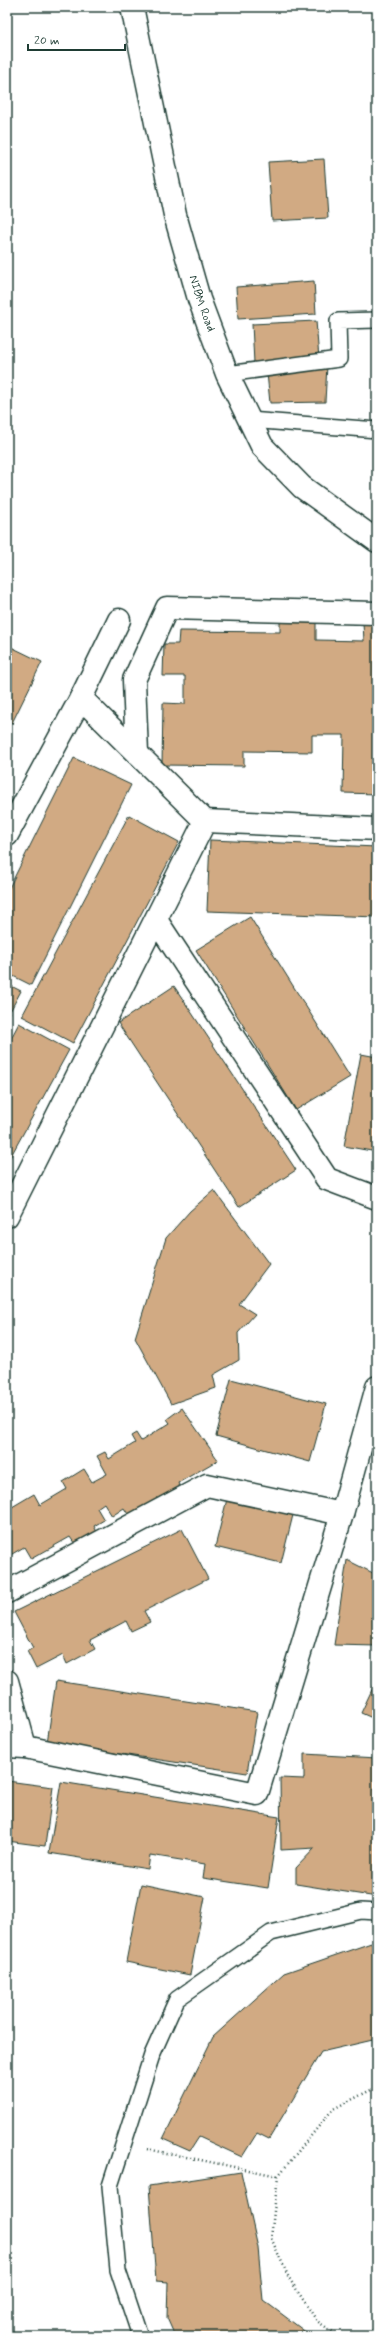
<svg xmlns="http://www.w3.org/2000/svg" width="384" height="2343" font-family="Mynerve,sans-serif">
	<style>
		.building { fill: #d1aa83; stroke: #1f3d34 }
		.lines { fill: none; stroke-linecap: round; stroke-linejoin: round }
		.lane-casing { stroke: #1f3d34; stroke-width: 18 }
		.street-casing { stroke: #1f3d34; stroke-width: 25 }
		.secondary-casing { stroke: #1f3d34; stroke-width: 25 }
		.path { stroke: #1f3d34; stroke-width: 2.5; stroke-dasharray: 1 3; stroke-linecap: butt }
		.lane { stroke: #fff; stroke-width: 15 }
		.street { stroke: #fff; stroke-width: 22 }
		.secondary { stroke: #fff; stroke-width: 22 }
		.labels { text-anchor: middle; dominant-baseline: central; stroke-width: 3; stroke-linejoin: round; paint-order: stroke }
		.street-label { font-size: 12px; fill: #1f3d34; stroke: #fff }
	</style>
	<rect width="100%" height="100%" fill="#fff"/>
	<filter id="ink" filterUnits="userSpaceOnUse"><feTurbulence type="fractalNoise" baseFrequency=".025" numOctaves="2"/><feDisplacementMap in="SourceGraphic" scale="8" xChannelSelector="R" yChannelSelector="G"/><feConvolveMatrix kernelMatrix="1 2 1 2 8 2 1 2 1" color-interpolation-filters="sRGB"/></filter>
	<g filter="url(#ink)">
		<g class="building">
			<polygon points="324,159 328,218 272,221 268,162"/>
			<polygon points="314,281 316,314 238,319 236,287"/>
			<polygon points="316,321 319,359 254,363 252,324"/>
			<polygon points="327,365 325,402 270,403 267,373"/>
			<polygon points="280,622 316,623 316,640 364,641 363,623 377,623 377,794 343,793 344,735 312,735 312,752 244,751 244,766 162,765 163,703 185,704 185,676 163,676 164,644 178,644 179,631 280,632"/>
			<polygon points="7,645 42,662 12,723 7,721"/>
			<polygon points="74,758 131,785 31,985 7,973 7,892"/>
			<polygon points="129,815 179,842 73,1043 22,1016"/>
			<polygon points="210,840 377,847 377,917 207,911"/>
			<polygon points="250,917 350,1077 296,1110 196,950"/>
			<polygon points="7,984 21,991 7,1017"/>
			<polygon points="174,986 296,1170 239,1207 118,1023"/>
			<polygon points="19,1023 69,1050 7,1163 7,1046"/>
			<polygon points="361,1054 377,1057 377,1152 344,1146"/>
			<polygon points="214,1190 269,1264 239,1304 255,1314 238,1333 239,1360 213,1375 216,1388 171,1404 135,1338 166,1238 190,1211"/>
			<polygon points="231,1379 326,1404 310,1462 216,1436"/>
			<polygon points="182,1408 218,1460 178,1483 183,1493 133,1522 124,1508 112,1516 104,1503 97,1508 104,1520 94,1526 98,1534 77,1547 70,1537 31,1559 24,1547 7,1557 7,1510 34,1494 40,1505 67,1489 63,1482 84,1469 92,1482 107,1474 97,1456 105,1452 109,1459 135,1443 131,1436 136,1433 141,1441 170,1423 167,1419"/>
			<polygon points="228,1495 294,1511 281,1563 215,1547"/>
			<polygon points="182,1529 208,1579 144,1611 150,1622 131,1631 126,1621 90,1640 95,1649 67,1664 63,1655 36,1669 27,1651 33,1648 14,1612"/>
			<polygon points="347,1560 377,1575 377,1646 334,1645"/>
			<polygon points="377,1679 377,1720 361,1713"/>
			<polygon points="56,1681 257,1712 247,1773 47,1743"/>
			<polygon points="304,1754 377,1758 377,1786 374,1789 377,1792 377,1897 296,1884 296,1868 315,1848 281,1850 280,1778 304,1779"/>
			<polygon points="7,1781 53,1787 45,1846 7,1841"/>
			<polygon points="61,1782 279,1817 268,1888 203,1878 205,1864 150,1855 148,1869 49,1853"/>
			<polygon points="141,1884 205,1897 190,1975 126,1962"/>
			<polygon points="377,1941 377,2039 321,2052 269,2139 257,2133 242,2157 199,2137 190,2151 163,2139 213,2037 284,1973"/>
			<polygon points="241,2172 258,2248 263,2300 311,2336 175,2336 167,2318 168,2282 156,2281 149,2186"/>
		</g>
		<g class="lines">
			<g class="lane-casing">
				<g id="lane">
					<polyline points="227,374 339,359 338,321 377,320"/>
					<polyline points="249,420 377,430"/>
					<polyline points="140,2336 118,2270 110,2186 152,2055 177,1999 271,1933 361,1911 377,1912"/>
				</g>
			</g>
			<g class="street-casing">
				<g id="street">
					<polyline points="81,698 205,821 377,829"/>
					<polyline points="137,753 134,680 167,608 377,613"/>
					<polyline points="7,835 81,698 119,620"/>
					<polyline points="156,920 327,1179 377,1198"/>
					<polyline points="7,1216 205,821"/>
					<polyline points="7,1592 207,1485 342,1514"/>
					<polyline points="7,1681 25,1747"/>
					<polyline points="7,1746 25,1747 257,1794 342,1514 377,1387"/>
				</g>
			</g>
			<g class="secondary-casing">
				<g id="secondary">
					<path id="s1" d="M132 7 175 215 199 299 227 374 262 446 302 487 377 541"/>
				</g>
			</g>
			<g class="path">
				<polyline points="147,2149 278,2176"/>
				<polyline points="339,2336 317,2321 289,2278 271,2238 278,2176 333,2109 377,2087"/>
			</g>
			<use href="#lane" class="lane"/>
			<use href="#street" class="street"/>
			<use href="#secondary" class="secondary"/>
		</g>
	</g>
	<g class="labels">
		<g class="street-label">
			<text stroke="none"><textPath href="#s1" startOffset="305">NIBM Road</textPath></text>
		</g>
	</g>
	<rect width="384" height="2343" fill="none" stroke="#fff" stroke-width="24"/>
	<rect x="12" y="12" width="360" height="2319" fill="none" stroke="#1f3d34" stroke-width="1.5" filter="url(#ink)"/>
	<path d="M28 44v6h97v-6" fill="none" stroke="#1f3d34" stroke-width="2"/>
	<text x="34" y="44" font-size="12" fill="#1f3d34" stroke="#ffffff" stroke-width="3" paint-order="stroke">20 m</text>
</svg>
